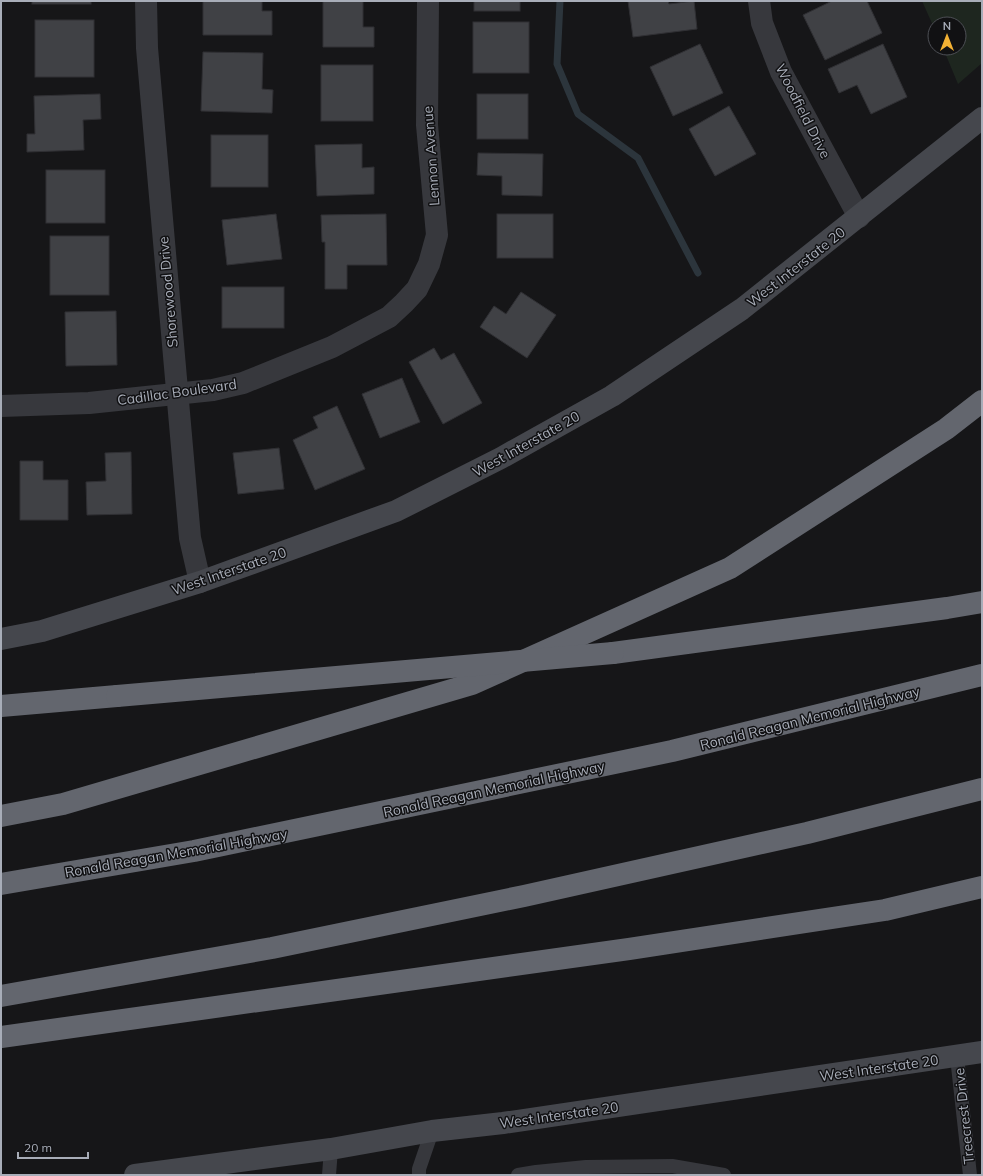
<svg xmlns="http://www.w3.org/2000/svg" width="983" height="1176" font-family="Mulish,sans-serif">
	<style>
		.green { fill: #1e261f }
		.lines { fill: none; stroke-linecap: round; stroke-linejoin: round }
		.stream { stroke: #2c353c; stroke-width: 7 }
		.building { fill: #404145; stroke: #303034 }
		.service { stroke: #37383d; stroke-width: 14 }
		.minor { stroke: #37383d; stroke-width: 22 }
		.tertiary { stroke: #37383d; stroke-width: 22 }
		.secondary { stroke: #45474d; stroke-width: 22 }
		.motorway { stroke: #63666e; stroke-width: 22 }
		.motorway-bridge { stroke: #63666e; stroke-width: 22 }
		.labels { text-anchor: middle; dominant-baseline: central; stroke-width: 3; stroke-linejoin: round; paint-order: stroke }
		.street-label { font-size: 14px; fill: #a8adb8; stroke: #111113 }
	</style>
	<rect width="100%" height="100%" fill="#161618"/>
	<polygon class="green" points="922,1 982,1 982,63 958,84 943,48 959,48 959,24 935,24 935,30"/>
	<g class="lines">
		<polyline class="stream" points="560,1 557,64 578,114 638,158 698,273"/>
	</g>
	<g class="building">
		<rect x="32" y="1" width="59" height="3"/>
		<polygon points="203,1 262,1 262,11 272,11 272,35 203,35"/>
		<polygon points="323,1 363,1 363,27 374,27 374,47 323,47"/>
		<rect x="474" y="1" width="46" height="10"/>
		<polygon points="628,1 668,1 669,4 694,1 697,29 633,37"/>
		<polygon points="832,1 867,1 882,33 825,60 803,15"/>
		<rect x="35" y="20" width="59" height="57"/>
		<rect x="473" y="22" width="56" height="51"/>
		<polygon points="700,44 723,93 673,116 650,67"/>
		<polygon points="883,44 907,97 871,114 857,85 839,93 828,69"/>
		<polygon points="203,52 263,53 262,89 273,90 272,113 201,111"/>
		<rect x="321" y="65" width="52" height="56"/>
		<polygon points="100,94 101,119 83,120 84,150 27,152 27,134 35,134 34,96"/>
		<rect x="477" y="94" width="51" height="45"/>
		<polygon points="729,106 756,154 715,176 689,129"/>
		<rect x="211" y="135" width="57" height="52"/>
		<polygon points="362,144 362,168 374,167 374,194 317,196 315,145"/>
		<polygon points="478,153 543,154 542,196 502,195 502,176 477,175"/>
		<rect x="46" y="170" width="59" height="53"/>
		<polygon points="276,214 282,259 227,265 222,220"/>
		<polygon points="386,214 387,265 347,265 347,289 325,289 325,242 322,242 321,215"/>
		<rect x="497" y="214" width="56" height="44"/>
		<rect x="50" y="236" width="59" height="59"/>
		<rect x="222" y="287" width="62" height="41"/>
		<polygon points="521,292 556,315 527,358 480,327 494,306 506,314"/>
		<polygon points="116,311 117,365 66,366 65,312"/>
		<polygon points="434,348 441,360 454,353 482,403 443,424 409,362"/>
		<polygon points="402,378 420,422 380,438 362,394"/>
		<polygon points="337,406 365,469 315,490 293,440 318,428 313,417"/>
		<polygon points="279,448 284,489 238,494 233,453"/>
		<polygon points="131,452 132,514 87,515 86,482 106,481 105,453"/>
		<polygon points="20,461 43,461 43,480 68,480 68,520 20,520"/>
	</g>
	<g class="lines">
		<g class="service">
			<polyline points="957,1057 970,1175"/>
			<polyline points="329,1175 331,1149"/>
			<polyline points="419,1175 419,1169 432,1131"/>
			<polyline points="518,1175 536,1172 586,1167 672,1166 724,1175"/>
		</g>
		<g class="minor">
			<polyline points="759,1 762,23 781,72 859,217"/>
			<polyline points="1,406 89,403 213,390 243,383 332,347 389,317 404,303 417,289 429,264 437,235 427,125 428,1"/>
		</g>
		<polyline class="tertiary" points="146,1 147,48 190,538 200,582"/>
		<g class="secondary">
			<polyline points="1,639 42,631 200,582 396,511 501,458 612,396 742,309 982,118"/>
			<polyline points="135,1175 331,1149 432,1131 503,1123 982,1052"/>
		</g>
		<g class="motorway">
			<polyline points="613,653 947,608 982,602"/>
			<polyline points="1,706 117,696"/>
			<polyline points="1,816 63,804 472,684 730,568 946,429 982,401"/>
			<polyline points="1,884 194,851 672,751 982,675"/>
			<polyline points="1,996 272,948 524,896 807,833 982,789"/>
			<polyline points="1,1037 629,949 885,910 982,887"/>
		</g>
		<polyline class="motorway-bridge" points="117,696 613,653"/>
	</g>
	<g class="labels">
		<g class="street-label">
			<text transform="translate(803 111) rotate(63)">Woodfield Drive</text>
			<text transform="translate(431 156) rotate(-94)">Lennon Avenue</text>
			<text transform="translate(796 267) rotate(-38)">West Interstate 20</text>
			<text transform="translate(168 292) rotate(-95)">Shorewood Drive</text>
			<text transform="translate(177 392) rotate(-8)">Cadillac Boulevard</text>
			<text transform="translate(526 444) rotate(-29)">West Interstate 20</text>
			<text transform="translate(229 571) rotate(-19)">West Interstate 20</text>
			<text transform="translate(810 718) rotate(-14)">Ronald Reagan Memorial Highway</text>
			<text transform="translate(494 789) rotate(-12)">Ronald Reagan Memorial Highway</text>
			<text transform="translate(176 853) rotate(-10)">Ronald Reagan Memorial Highway</text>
			<text transform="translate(879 1068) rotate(-8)">West Interstate 20</text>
			<text transform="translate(559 1115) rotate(-8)">West Interstate 20</text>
			<text transform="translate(964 1116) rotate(-96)">Treecrest Drive</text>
		</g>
	</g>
	<rect width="983" height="1176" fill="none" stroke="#a8adb8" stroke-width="4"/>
	<g transform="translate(947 36)"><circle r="19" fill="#111113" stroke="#4d4f55"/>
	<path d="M0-3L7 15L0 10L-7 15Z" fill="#f2b134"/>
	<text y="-6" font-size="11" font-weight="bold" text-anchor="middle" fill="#a8adb8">N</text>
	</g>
	<path d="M18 1152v6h70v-6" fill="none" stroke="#a8adb8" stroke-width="2"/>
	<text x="24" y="1152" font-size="12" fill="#a8adb8" stroke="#111113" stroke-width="3" paint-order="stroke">20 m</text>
</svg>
